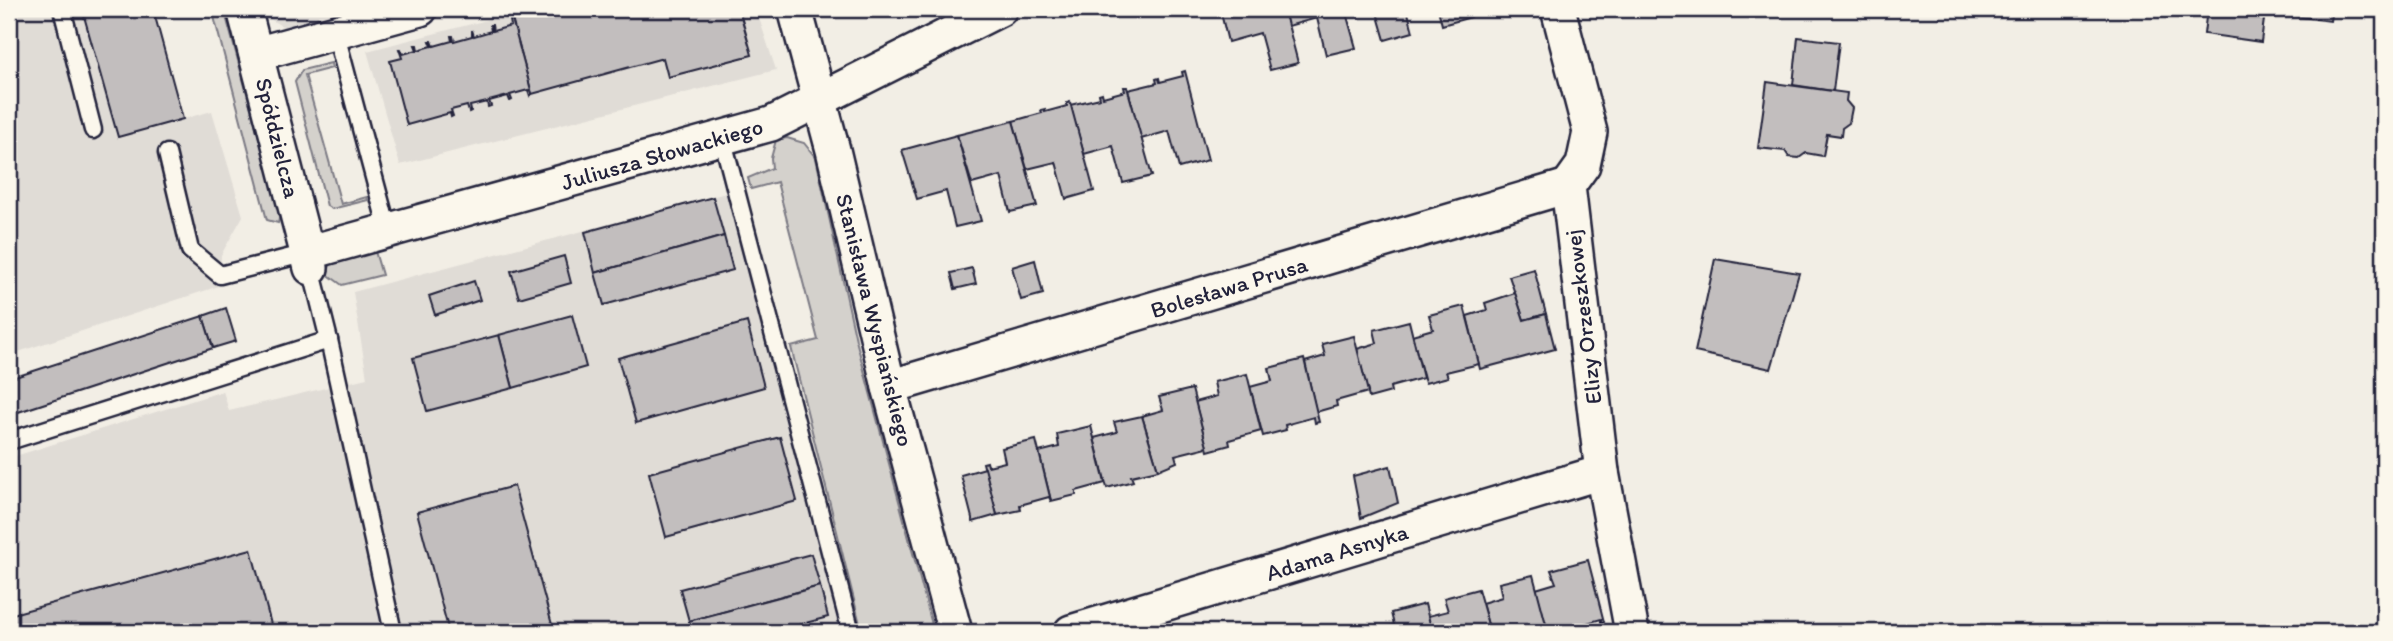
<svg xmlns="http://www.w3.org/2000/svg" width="2393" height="641" font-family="Itim,sans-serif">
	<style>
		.built { fill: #e0dcd6 }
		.green { fill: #d4d1cc; stroke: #7b7a84; stroke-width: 2 }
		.building { fill: #c2bebe; stroke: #22223b; stroke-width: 2 }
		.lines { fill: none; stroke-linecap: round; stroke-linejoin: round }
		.lane-casing { stroke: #22223b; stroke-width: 21 }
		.street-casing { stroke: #22223b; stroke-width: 38 }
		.lane { stroke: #fbf7ec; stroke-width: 16 }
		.street { stroke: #fbf7ec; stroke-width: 33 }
		.labels { text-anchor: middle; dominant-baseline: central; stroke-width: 5; stroke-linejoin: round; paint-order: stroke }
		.street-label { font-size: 23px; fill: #22223b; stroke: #fbf7ec }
	</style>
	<rect width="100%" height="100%" fill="#f2eee5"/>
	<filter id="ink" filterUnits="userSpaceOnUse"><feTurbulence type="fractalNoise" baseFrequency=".0143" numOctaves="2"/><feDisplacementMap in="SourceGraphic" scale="14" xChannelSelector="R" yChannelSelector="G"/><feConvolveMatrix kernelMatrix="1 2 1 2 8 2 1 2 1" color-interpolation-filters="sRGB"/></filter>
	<g filter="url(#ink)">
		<g class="built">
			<polygon points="9,9 153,9 183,119 212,111 243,216 221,255 219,286 9,355"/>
			<polygon points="261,9 350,9 285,28 263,15"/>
			<polygon points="530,9 756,9 776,70 400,165 367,51"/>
			<polygon points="726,193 848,632 9,632 9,458 223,391 229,411 367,378 353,292"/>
		</g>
		<g class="green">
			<polygon points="212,9 224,9 280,215 278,223 267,220"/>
			<polygon points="331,63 332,68 305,75 341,204 367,197 368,200 332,209 327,206 295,82 302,70"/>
			<polygon points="787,138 804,143 816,158 856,340 934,632 862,632 791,347 818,340 777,182 751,189 748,178 772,168 771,158 776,140"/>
			<polygon points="374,248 382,275 342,285 327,274 331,263"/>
		</g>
		<g class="building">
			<polygon points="82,9 153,9 183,119 118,137"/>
			<polygon points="554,9 739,9 752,55 668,77 663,58 532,94 512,20"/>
			<polygon points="1220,9 1284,9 1298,63 1270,70 1260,33 1228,42"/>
			<polygon points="1284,9 1345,9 1356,48 1326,55 1317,18 1288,26"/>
			<polygon points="1376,9 1407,9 1413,32 1385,40"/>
			<polygon points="1438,9 1468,9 1471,17 1442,25"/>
			<polygon points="2207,9 2332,9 2330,21 2265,12 2261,42 2204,34"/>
			<polygon points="512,19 532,94 530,96 528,90 510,95 512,100 510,101 508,96 489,101 491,106 488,107 487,102 470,106 471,111 469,112 467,106 451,110 453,116 451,117 450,113 407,125 390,61 402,58 399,49 401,49 403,54 417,50 415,45 417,45 418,50 432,46 430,41 432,41 434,46 452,41 451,36 453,36 454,41 472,36 472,30 474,36 491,31 490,25 492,25 493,31 511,26 510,20"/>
			<polygon points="1798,37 1839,42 1833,91 1793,85"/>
			<polygon points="1185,71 1208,160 1179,168 1169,131 1141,139 1128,90 1157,83 1156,79 1159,78 1160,82 1183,76 1182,72"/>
			<polygon points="1767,82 1847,93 1846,101 1852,108 1849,123 1842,128 1841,136 1827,134 1823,156 1806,153 1799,158 1789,157 1785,151 1758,148"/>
			<polygon points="1124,87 1127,87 1152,176 1123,183 1113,146 1084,154 1070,105 1100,98 1099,94 1102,93 1103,97 1125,91"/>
			<polygon points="1070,102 1094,191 1066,199 1056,162 1027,169 1013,121 1042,113 1041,110 1045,109 1045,112 1067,106 1067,103"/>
			<polygon points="1013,121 1037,206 1010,212 1001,176 972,184 957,135"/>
			<polygon points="957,135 981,221 955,227 946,191 917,199 902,150"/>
			<polygon points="713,197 724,236 595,273 585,232"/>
			<polygon points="724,236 733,270 604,305 595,273"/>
			<polygon points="564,256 571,283 519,298 511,271"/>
			<polygon points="1715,259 1799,273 1771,369 1695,352"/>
			<polygon points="1035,260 1043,294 1021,300 1012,267"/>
			<polygon points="972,268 976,284 955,289 951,273"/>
			<polygon points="1534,269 1546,314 1524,320 1509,276"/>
			<polygon points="474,281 480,300 435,315 429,296"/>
			<polygon points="1515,293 1524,320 1546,314 1555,349 1480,369 1467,316 1487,310 1485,303"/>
			<polygon points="1464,306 1479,364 1446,372 1448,377 1425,383 1412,335 1433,329 1429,315"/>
			<polygon points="226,308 236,341 213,348 203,316"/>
			<polygon points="572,315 586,367 513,388 499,335"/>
			<polygon points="203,316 213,348 9,415 9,379"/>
			<polygon points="1409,321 1423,378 1390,387 1391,392 1369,398 1357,349 1377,343 1374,330"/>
			<polygon points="747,322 764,387 636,423 618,358"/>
			<polygon points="499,335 513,388 427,411 413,358"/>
			<polygon points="1354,336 1368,392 1336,401 1337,406 1316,412 1305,362 1325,356 1322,344"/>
			<polygon points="1304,359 1319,422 1315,423 1314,417 1285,425 1286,430 1263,436 1250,387 1272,381 1269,368"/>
			<polygon points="1247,374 1261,431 1229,440 1230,445 1208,451 1195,402 1217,396 1214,382"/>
			<polygon points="1192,389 1207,447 1175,455 1177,462 1158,470 1142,416 1163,410 1159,397"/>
			<polygon points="1142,416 1158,470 1131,476 1133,481 1107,488 1094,438 1117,432 1114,422"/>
			<polygon points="1091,426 1105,483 1076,491 1076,495 1051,501 1039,452 1059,447 1057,434"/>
			<polygon points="780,437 797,501 666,537 649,473"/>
			<polygon points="1036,440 1051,501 1049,497 1020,505 1021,510 997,515 983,463 987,462 988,466 1005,462 1002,448"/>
			<polygon points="1390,466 1398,503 1361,518 1353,476"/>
			<polygon points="985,468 997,515 973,522 961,475"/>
			<polygon points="514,486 554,632 449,632 417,512"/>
			<polygon points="251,549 273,632 9,632 9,615"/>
			<polygon points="811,554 820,586 689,621 680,589"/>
			<polygon points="1588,560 1604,622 1601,623 1601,619 1573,627 1575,631 1570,632 1548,632 1536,589 1556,583 1551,570"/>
			<polygon points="1533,575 1548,632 1490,632 1482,603 1502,597 1499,583"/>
			<polygon points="820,586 828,617 772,632 692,632 689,621"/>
			<polygon points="1478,589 1490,632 1432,632 1428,616 1448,611 1444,598"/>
			<polygon points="1425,604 1432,632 1374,632 1394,625 1391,613"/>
			<polygon points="1373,627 1374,632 1354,632"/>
		</g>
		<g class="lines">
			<g class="lane-casing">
				<g id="lane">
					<polyline points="62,9 93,130"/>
					<polyline points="335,31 388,230"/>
					<polyline points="722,137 851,632"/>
					<polyline points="167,153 190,250 220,275 307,253"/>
					<polyline points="311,268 329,340 393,632"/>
					<polyline points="9,441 329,340"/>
				</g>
			</g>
			<g class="street-casing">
				<g id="street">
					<polyline points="244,9 311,268"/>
					<polyline points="795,9 833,150 889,387 955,632"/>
					<polyline points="1558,9 1590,132 1583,165 1568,186 1602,472 1632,632"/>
					<polyline points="256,54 420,9"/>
					<polyline points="307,253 771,124 1000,9"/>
					<polyline points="889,387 1568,186"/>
					<polyline points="1071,632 1602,472"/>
				</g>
			</g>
			<use href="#lane" class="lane"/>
			<use href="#street" class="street"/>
		</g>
	</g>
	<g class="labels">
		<g class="street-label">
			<text transform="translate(278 138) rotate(76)">Spółdzielcza</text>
			<text transform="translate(662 154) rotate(-16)">Juliusza Słowackiego</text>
			<text transform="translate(1229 287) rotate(-17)">Bolesława Prusa</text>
			<text transform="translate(1583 317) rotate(-97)">Elizy Orzeszkowej</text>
			<text transform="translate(875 320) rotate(76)">Stanisława Wyspiańskiego</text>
			<text transform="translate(1337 552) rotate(-17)">Adama Asnyka</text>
		</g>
	</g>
	<rect width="2393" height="641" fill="none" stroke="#fbf7ec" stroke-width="35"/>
	<rect x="18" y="18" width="2358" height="606" fill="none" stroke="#22223b" stroke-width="2.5" filter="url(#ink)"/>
</svg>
